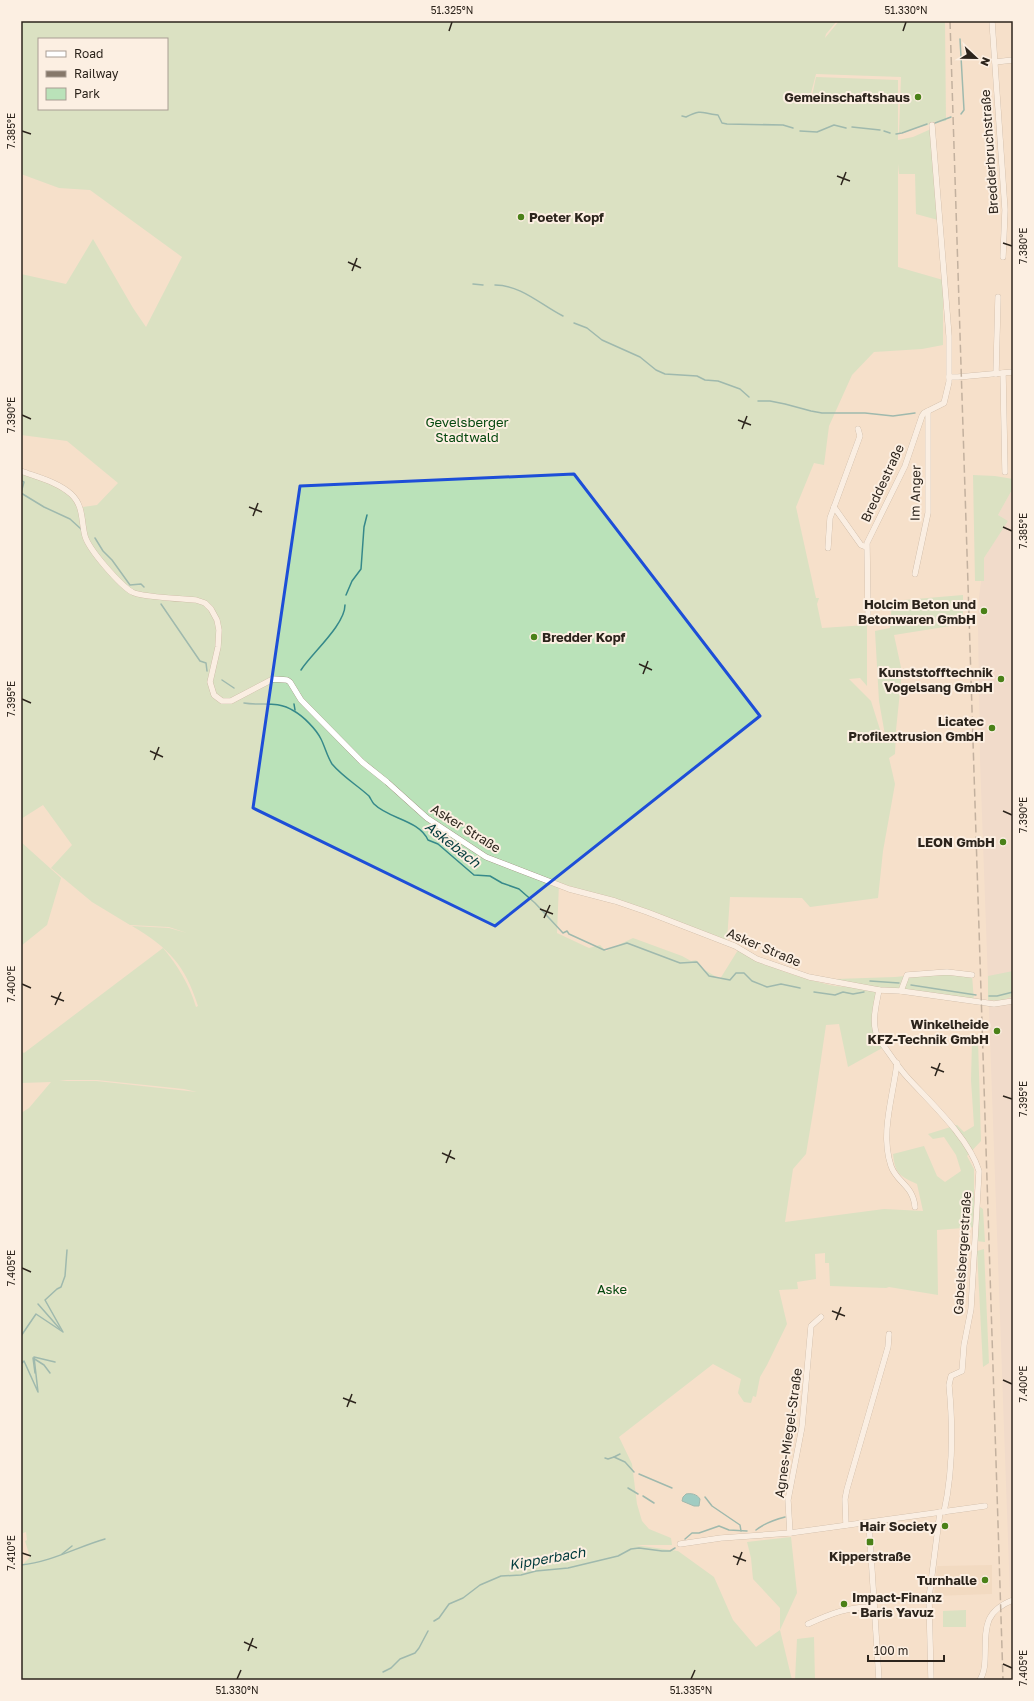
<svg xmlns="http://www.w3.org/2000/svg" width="1034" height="1701" font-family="'Golos Text',sans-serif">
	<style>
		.built { fill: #eed2b7 }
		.industrial { fill: #ecd5ca }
		.green { fill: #bae2b9; fill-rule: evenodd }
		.water { fill: #3bb4b9; stroke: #36898a }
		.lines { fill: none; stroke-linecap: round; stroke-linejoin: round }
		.stream { stroke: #36898a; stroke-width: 1.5 }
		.minor-casing { stroke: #8d7965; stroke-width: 6 }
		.minor { stroke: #fff; stroke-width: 5.5 }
		.rail { stroke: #86786a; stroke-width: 1.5; stroke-dasharray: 8 4; stroke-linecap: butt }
		.marked { fill: none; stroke: #1d4ed8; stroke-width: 3; stroke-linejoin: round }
		.ticks { fill: none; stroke: #2c241c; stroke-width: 1.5 }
		.poi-dot { fill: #4a8118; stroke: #fcefe2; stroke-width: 1.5 }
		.labels { text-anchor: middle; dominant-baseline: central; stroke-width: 4; stroke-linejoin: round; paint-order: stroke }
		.poi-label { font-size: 13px; font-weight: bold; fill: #2c241c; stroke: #fcefe2; text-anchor: end }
		.street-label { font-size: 13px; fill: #2c241c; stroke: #fcefe2 }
		.park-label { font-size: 13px; fill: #04470e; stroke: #fcefe2 }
		.water-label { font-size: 14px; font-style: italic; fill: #003a3c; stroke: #fcefe2 }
		.neatline { fill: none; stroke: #2c241c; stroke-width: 1.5 }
		.ticks-label { font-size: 10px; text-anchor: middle; fill: #2c241c }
	</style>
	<rect width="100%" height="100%" fill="#f6e0ca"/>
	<polygon class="built" points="992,1565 992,1594 934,1596 937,1566"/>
	<polygon class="industrial" points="1013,488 1013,1680 980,760 978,628 979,597 984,558 1007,521 998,515"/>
	<g class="green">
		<path d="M21 21H837L826 34 825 38 839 21H945L946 121 931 122 928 125 899 133 901 77 816 74 811 93 812 96 816 77 898 80V140L913 137 931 129 938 220 916 214 915 174H899L898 164V267L943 280V345L922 349 874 352 852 375 829 426 824 465 814 463 796 507 816 598H819L817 604 822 628 867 625V686L860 678 849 679 871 701 882 736 885 735 879 701 875 631 890 628 892 601 963 595V624L894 635 902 672 896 730 895 754 889 758 895 784 883 851 878 898 810 907 802 898 730 897 727 940 650 911 559 883 557 933 589 948 600 945 606 951 633 938 682 956 691 961 696 960 703 969 720 979 738 950C767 967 797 977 830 985 844 988 863 985 876 992L873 1022 884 1047 848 1067 839 1024 826 1025 815 1100 806 1154 793 1169 785 1222 884 1209 923 1211 917 1184C900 1176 895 1174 893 1154L924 1146 937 1176 945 1182 961 1171 956 1155 944 1137 933 1139 928 1134 957 1125 964 1132 974 1126 971 1080 972 1041 978 1040 981 1141 967 1156 974 1169V1203L983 1209 985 1242 976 1241V1227L937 1230 938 1295 889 1287 886 1288 830 1286 829 1263H825V1253L815 1254 816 1279 797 1282 798 1289 779 1290 787 1324 767 1365 760 1377 756 1397 753 1396 751 1403 744 1402 738 1393 741 1379 713 1364 619 1437 632 1464 637 1504 642 1521 649 1529 671 1538 672 1545H635L678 1551 714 1577 733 1620 756 1647 780 1630V1608L753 1579 751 1558 747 1542 791 1537 797 1593 780 1630 792 1680H21V1566L30 1557 25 1541 27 1540 26 1532 23 1533 21 1525V1113L29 1108 51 1082 21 1083V1051L24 1053 163 948C178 966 189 984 196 1007L198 1006C185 965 169 948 132 926L169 928 187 933 169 927 130 925 92 902 51 868 72 845 43 805 21 819V471L61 489 71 496 84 514 83 507 97 505 118 483 67 441 21 435V274L66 284 93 239 133 308 146 327 182 257 90 190 59 188 21 174ZM39 39H167V109H39ZM67 1080H97L184 1089 197 1092 96 1081H59Z"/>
		<polygon points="973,475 995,476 1013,479 1013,488 998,515 1008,521 984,558 984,581 975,581"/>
		<polygon points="21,842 61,878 47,925 21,946"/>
		<polygon points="1013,971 1013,996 1001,1001 988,1000 988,976"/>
		<polygon points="947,972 972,975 974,1001 834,982 836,979 895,977"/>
		<polygon points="984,1249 989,1363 983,1367 977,1251"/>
		<polygon points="966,1610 966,1627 943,1627 943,1611"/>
		<polygon points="814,1637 815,1680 795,1680 797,1639"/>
	</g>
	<path class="water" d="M686 1494C691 1493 697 1494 700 1499L699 1506H694L682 1501 683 1497Z"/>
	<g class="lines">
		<g class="stream">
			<polyline points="960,39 964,110 961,114"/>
			<path d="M682 116 686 117C704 108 701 114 718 115L722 123 727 124 783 125 793 128"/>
			<polyline points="935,123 951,117"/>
			<polyline points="852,127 880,130"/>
			<polyline points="800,131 817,132 834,125 846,128"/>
			<polyline points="884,131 890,133"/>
			<polyline points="896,134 902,133 927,124"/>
			<polyline points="473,284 483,285"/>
			<path d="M495 285C521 285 541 305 563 316"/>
			<polyline points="574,323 587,328 602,340 640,357 656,370 665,374 697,376 705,380 718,381 740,389 749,397"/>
			<polyline points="758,401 770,401 785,404 811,411 822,413 865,413 893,416 915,413"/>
			<polyline points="21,480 24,482 21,493"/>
			<polyline points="21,493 44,507 70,519 81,529"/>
			<polyline points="95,538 103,551 112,560 130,585 141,584 144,587"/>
			<polyline points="346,595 352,581 361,569 364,527 367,515"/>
			<polyline points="161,604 200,661 206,663 207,671"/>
			<path d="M301 670C311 654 345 625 345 605"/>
			<polyline points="222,680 234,688"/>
			<path d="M244 703C261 706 277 700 294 711 303 716 316 729 321 739 325 747 327 756 332 764 343 777 357 785 369 796 371 799 372 802 374 804 389 819 419 820 428 840L438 844 474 875 490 876 502 883 519 889 535 903 563 933 567 931 569 934 604 950 627 943 680 963 697 962 709 976 730 980 736 973H744L752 981 767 987 781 984 800 988"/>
			<polyline points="294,704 295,710"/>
			<polyline points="870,981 899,983"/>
			<polyline points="911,985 976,995"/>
			<polyline points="814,992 835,995 843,992 853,994 864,992"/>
			<polyline points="989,996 997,996 1013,992"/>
			<polyline points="38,1304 60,1329"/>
			<polyline points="21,1336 36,1314 63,1332 45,1300 57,1289 61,1287 65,1276 67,1250"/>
			<polyline points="21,1364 24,1361 38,1392 34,1357 55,1362"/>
			<polyline points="35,1373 33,1358 44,1365 50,1373"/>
			<polyline points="614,1457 620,1454"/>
			<polyline points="605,1458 608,1459 614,1457 625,1462 634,1472"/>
			<polyline points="639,1474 672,1488"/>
			<polyline points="628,1488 638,1494"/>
			<polyline points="643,1496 654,1503"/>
			<polyline points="705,1497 712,1506 740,1525 741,1531"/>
			<path d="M756 1530C765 1523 773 1520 785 1517"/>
			<polyline points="685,1539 692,1533 699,1533 719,1526 729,1530 747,1531"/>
			<polyline points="62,1554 72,1546"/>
			<path d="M21 1565C51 1562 77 1547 105 1539"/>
			<polyline points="434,1621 439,1618 449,1604 463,1598 480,1585 501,1576 521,1575 536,1571 568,1568 618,1556 631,1549 639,1548 662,1551 670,1551 675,1548"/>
			<polyline points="383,1672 391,1668 400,1659 415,1653 419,1648 428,1631"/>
		</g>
		<g class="minor-casing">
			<g id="minor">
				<polyline points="992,21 1005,210 1003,257"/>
				<polyline points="995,62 1013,60"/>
				<polyline points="1003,373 1005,472"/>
				<polyline points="996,374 998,297"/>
				<polyline points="949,377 958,377 1013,372"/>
				<path d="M21 471C37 477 58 482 71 494 84 506 81 521 85 536 89 550 120 585 132 592 140 597 185 599 196 600L205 603 211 609 217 620 219 630 218 647 210 682 214 695 222 701H231L273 679 287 680 290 682 301 700 362 762 387 782 427 818 486 857 569 889 615 901 647 912 735 946 757 959 809 977 879 990 901 991 994 1004 1013 1001"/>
				<polyline points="834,507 861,545 866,547"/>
				<polyline points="828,548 830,518 860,436 858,429"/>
				<polyline points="915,574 928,513 928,411"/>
				<polyline points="868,615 867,543 905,466 922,416 924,413 944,403 949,382 949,336 932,125"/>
				<path d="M879 990C876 1006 871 1023 878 1038 888 1051 897 1066 908 1078 931 1103 969 1138 979 1171L971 1309 964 1345 962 1371 951 1376 949 1385C953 1426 953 1471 944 1512"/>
				<polyline points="901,991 907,975 947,972 972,975"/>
				<path d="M897 1063C893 1097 880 1133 891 1166 897 1183 913 1185 915 1207"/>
				<polyline points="869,1523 879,1680"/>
				<polyline points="846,1525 845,1499 847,1489 888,1347 889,1334"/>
				<polyline points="790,1533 788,1500 802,1427 811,1326 821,1317"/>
				<polyline points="680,1544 721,1538 790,1533 985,1506"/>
				<path d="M808 1624C830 1614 850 1606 874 1607"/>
				<polyline points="931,1680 929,1598 940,1512"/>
				<path d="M980 1680C984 1673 985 1667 985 1659 986 1630 982 1612 1013 1600"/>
			</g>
		</g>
		<use href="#minor" class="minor"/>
		<polyline class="rail" points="950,21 1003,1680"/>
	</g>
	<path d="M0 0H1034V1701H0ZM574 474 760 716 495 926 253 808 300 486Z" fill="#f6e0ca" fill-opacity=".55" fill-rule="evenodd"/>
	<path class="marked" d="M574 474 760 716 495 926 253 808 300 486Z"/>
	<path class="ticks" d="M449 31 452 22M903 31 906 22M22 131 31 134M837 176 850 181M841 185 846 172M1003 243 1012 246M348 262 361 268M352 271 357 258M22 415 31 419M738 420 751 425M742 429 747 416M249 507 262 512M253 516 258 503M1003 527 1012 531M639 664 652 670M643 674 648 661M22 699 31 703M150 751 163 757M154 760 159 747M1003 811 1012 815M540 909 553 914M544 918 550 905M22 984 31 988M51 996 64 1001M55 1005 61 992M931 1067 944 1072M935 1076 940 1063M1003 1096 1012 1099M442 1153 455 1159M446 1163 451 1150M22 1268 31 1272M832 1311 845 1316M836 1320 841 1307M1003 1380 1012 1384M343 1398 356 1403M347 1407 352 1394M22 1553 31 1556M733 1556 746 1561M737 1565 742 1552M244 1642 257 1648M248 1651 253 1638M1003 1664 1012 1668M237 1679 241 1670M691 1679 695 1670"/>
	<g class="poi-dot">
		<circle cx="918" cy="97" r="4"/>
		<circle cx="521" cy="217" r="4"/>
		<circle cx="984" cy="611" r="4"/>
		<circle cx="534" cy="637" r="4"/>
		<circle cx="1001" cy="679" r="4"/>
		<circle cx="992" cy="728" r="4"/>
		<circle cx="1003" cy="842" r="4"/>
		<circle cx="997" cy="1031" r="4"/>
		<circle cx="945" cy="1526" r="4"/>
		<rect x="866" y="1538" width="8" height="8" rx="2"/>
		<circle cx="985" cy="1580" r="4"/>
		<circle cx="844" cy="1604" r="4"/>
	</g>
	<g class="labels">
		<g class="poi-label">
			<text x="910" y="97">Gemeinschaftshaus</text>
			<text x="529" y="217" text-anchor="start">Poeter Kopf</text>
			<text x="976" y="604">Holcim Beton und<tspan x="976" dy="15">Betonwaren GmbH</tspan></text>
			<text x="542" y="637" text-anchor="start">Bredder Kopf</text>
			<text x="993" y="672">Kunststofftechnik<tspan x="993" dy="15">Vogelsang GmbH</tspan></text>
			<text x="984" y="721">Licatec<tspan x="984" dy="15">Profilextrusion GmbH</tspan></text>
			<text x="995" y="842">LEON GmbH</text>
			<text x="989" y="1024">Winkelheide<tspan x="989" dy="15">KFZ-Technik GmbH</tspan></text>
			<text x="937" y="1526">Hair Society</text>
			<text x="870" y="1556" text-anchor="middle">Kipperstraße</text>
			<text x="977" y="1580">Turnhalle</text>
			<text x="852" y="1597" text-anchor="start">Impact-Finanz<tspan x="852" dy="15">- Baris Yavuz</tspan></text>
		</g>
		<g class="street-label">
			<text transform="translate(989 152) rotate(-94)">Bredderbruchstraße</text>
			<text transform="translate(882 483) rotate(-65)">Breddestraße</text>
			<text transform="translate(915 493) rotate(-89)">Im Anger</text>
			<text transform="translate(466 828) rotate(32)">Asker Straße</text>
			<text transform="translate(764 947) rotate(23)">Asker Straße</text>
			<text transform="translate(962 1253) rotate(-86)">Gabelsbergerstraße</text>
			<text transform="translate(788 1433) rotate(-82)">Agnes-Miegel-Straße</text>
		</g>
		<g class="park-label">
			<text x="467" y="422">Gevelsberger<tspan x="467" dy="15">Stadtwald</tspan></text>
			<text x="612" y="1289">Aske</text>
		</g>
		<g class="water-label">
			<text transform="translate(453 844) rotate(38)">Askebach</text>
			<text transform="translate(547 1558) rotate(-10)">Kipperbach</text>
		</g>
	</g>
	<rect width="1034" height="1701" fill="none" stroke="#fcefe2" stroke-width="44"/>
	<rect x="38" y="38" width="130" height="72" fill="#fcefe2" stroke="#a99e93"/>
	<rect x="46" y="51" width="20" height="6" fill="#ffffff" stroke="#a99e93"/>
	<text x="74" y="58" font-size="12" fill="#2c241c">Road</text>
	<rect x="46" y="71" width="20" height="6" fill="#86786a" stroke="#a99e93"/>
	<text x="74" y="78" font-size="12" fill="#2c241c">Railway</text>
	<rect x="46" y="88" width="20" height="12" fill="#bae2b9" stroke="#a99e93"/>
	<text x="74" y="98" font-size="12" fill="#2c241c">Park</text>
	<g transform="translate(976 58) rotate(112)" stroke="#fcefe2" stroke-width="3" paint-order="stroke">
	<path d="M0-3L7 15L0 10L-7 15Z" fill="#2c241c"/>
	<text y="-6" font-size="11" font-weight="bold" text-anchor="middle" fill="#2c241c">N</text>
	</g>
	<path d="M868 1655v6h76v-6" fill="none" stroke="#2c241c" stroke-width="2"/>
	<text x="874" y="1655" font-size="12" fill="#2c241c" stroke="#fcefe2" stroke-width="3" paint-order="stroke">100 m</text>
	<rect x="22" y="22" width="990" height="1657" class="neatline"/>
	<g class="ticks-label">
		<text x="452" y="14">51.325°N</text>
		<text x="906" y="14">51.330°N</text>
		<text transform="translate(11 131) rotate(-90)" y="4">7.385°E</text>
		<text transform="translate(1023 246) rotate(-90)" y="4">7.380°E</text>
		<text transform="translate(11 415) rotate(-90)" y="4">7.390°E</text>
		<text transform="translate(1023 531) rotate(-90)" y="4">7.385°E</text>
		<text transform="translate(11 699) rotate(-90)" y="4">7.395°E</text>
		<text transform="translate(1023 815) rotate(-90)" y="4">7.390°E</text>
		<text transform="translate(11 984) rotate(-90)" y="4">7.400°E</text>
		<text transform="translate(1023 1099) rotate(-90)" y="4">7.395°E</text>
		<text transform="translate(11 1268) rotate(-90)" y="4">7.405°E</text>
		<text transform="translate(1023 1384) rotate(-90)" y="4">7.400°E</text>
		<text transform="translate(11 1553) rotate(-90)" y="4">7.410°E</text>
		<text transform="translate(1023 1668) rotate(-90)" y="4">7.405°E</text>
		<text x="237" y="1694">51.330°N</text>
		<text x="691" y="1694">51.335°N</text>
	</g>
</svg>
